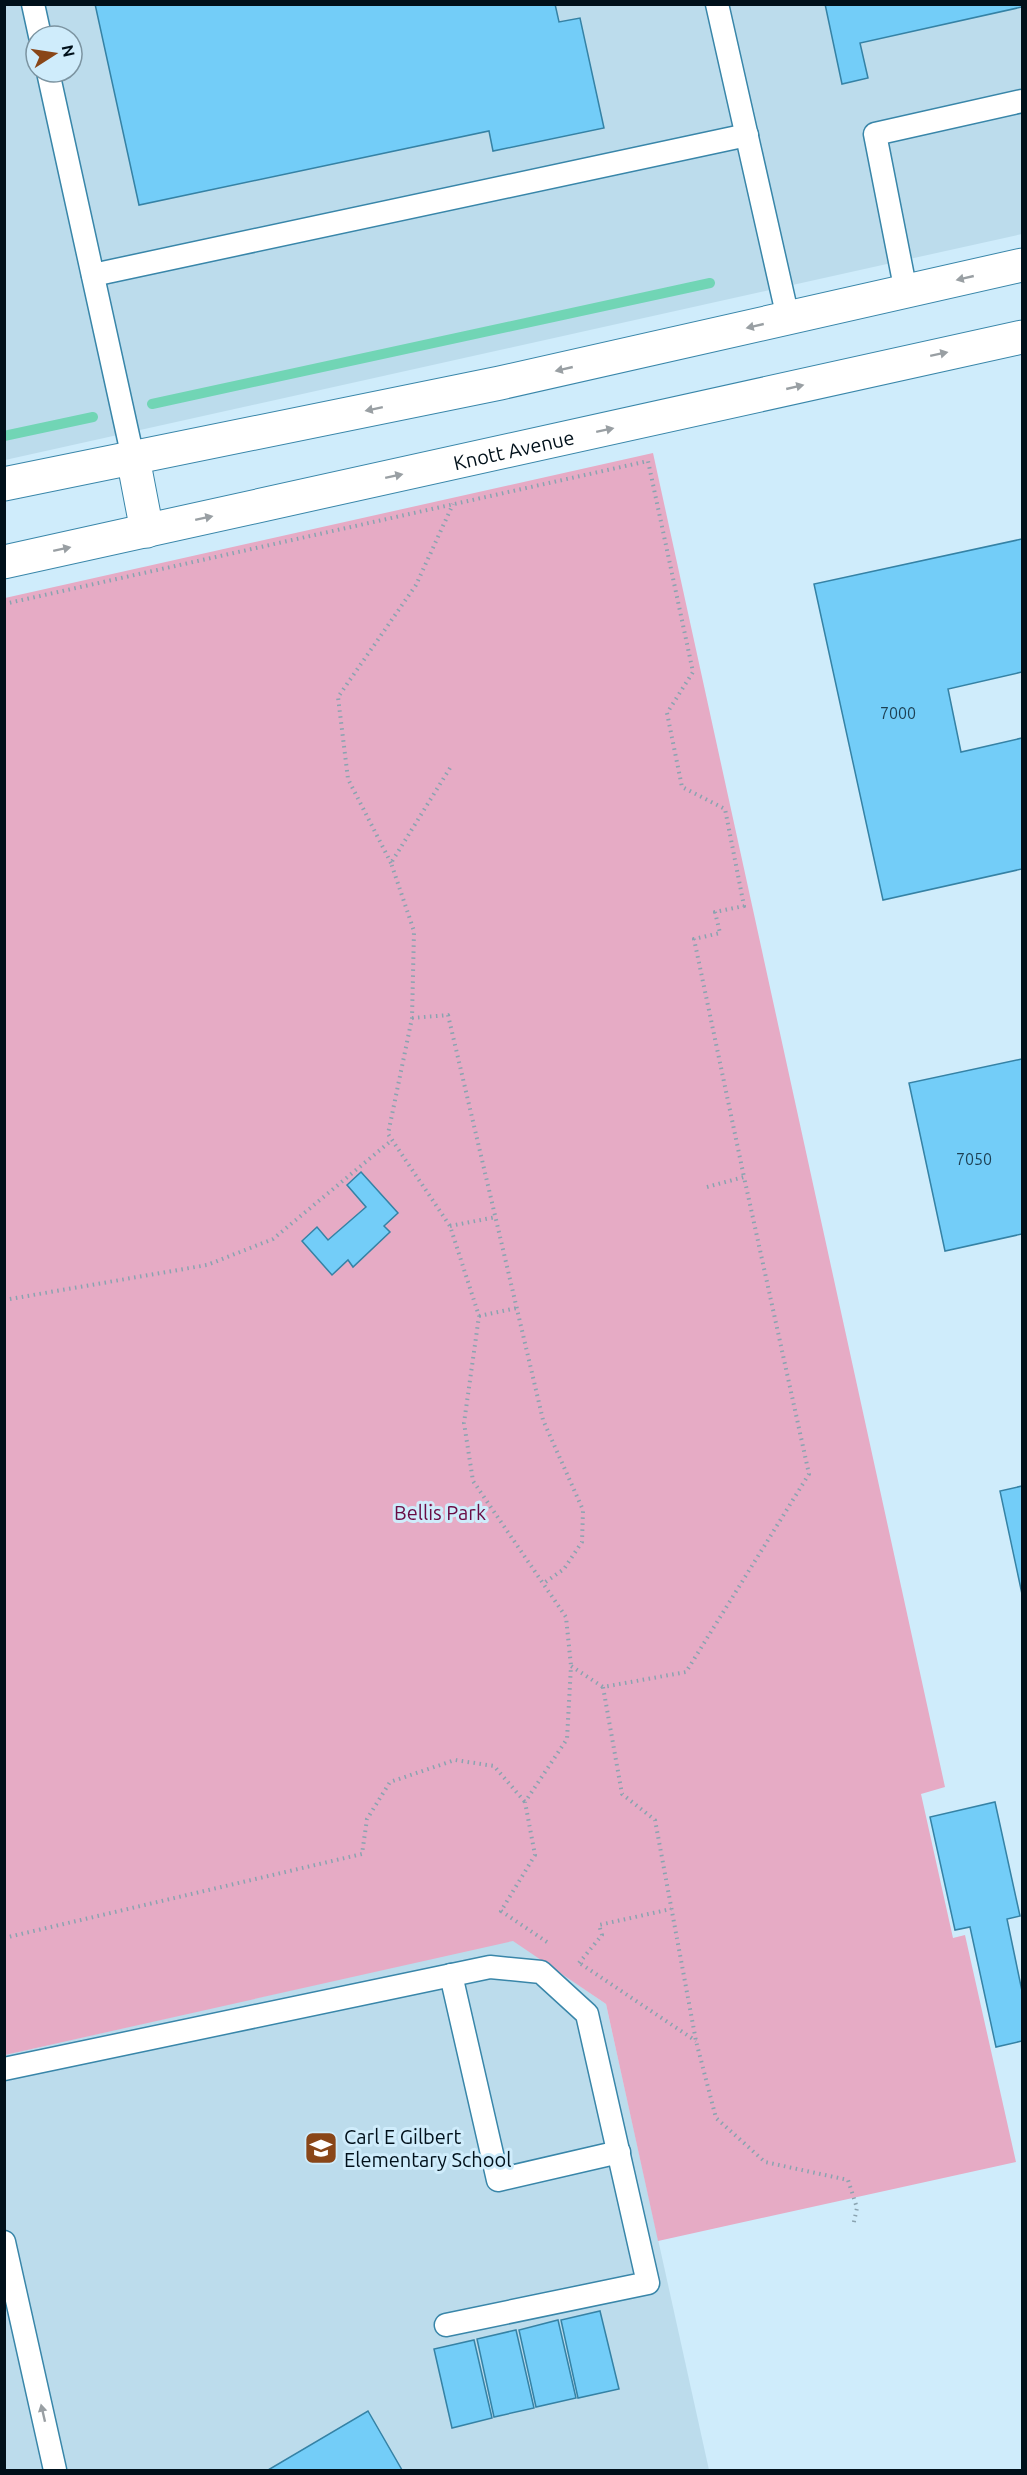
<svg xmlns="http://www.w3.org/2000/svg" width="1027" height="2475" font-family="Ubuntu,sans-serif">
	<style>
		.built { fill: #bcdcec; fill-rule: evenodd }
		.green { fill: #e6abc5 }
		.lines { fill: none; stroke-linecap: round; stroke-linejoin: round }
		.stream { stroke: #71d5b5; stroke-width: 10 }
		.building { fill: #73cdf8; stroke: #3582a5; stroke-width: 1.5 }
		.service-casing { stroke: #3986a9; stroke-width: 25 }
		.secondary-casing { stroke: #3986a9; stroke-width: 35 }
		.path { stroke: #8aa3b0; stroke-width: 4; stroke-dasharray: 1.5 4.5; stroke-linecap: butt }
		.service { stroke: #fff; stroke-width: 22 }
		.secondary { stroke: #fff; stroke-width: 33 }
		.oneway { fill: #999fa3 }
		.labels { text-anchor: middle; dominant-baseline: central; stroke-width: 6; stroke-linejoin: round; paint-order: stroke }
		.number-label { font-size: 16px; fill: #1d3f52 }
		.street-label { font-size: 20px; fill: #00101a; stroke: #cfecfb }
		.park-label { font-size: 20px; fill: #690b44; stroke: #cfecfb }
		.poi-label { font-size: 20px; fill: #00101a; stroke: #cfecfb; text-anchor: start }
	</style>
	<rect width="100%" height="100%" fill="#cfecfb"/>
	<g class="built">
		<path d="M4 5H1022V234L5 460ZM36 36H72V72H36Z"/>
		<polygon points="513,1940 606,2004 709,2470 5,2470 4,2055"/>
	</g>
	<polygon class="green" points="653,453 945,1787 921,1794 953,1938 965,1935 1016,2162 658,2241 606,2004 513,1941 5,2055 5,598"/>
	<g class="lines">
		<g class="stream">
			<polyline points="152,404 710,283"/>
			<polyline points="4,436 93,417"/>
		</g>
	</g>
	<g class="building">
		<polygon points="95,4 555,4 559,22 580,18 604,128 493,151 489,131 139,205"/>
		<polygon points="825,4 1022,4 1022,7 860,43 868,78 842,84"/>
		<polygon points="1022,539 1022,672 948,689 961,752 1022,738 1022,869 883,900 814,584"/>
		<polygon points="1022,1059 1022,1234 945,1251 909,1083"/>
		<polygon points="361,1172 398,1213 384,1226 390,1232 353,1267 348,1260 332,1275 302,1241 317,1227 328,1240 366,1207 347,1185"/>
		<polygon points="1022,1486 1022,1594 1000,1491"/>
		<polygon points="995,1802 1020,1916 1007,1919 1022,1991 1022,2041 996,2047 970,1927 955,1930 930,1817"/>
		<polygon points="600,2311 619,2389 578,2398 561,2320"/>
		<polygon points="558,2320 576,2398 536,2407 519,2330"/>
		<polygon points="516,2330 534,2408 494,2417 477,2339"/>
		<polygon points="474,2340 492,2418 452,2428 434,2349"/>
		<polygon points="368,2411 402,2470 268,2470"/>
	</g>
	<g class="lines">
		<g class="service-casing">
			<g id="service">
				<polyline points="33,4 40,36"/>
				<polyline points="717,4 788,318"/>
				<polyline points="48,72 133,458"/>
				<polyline points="93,275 747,135"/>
				<polyline points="906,292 875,134 1022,101"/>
				<polyline points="451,1975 498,2180 619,2152"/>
				<polyline points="4,2069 490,1967 541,1972 587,2014 648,2283 446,2325"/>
				<polyline points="4,2242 55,2470"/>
			</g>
		</g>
		<g class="secondary-casing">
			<g id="secondary">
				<polyline points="133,458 147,531"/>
				<polyline points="4,484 500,383 1022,265"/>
				<path id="s1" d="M4 562 1022 337"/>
			</g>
		</g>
		<g class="path">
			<polyline points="4,604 648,461 693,672 667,713 682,787 725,809 744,906 715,912 720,933 694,939 744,1177"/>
			<polyline points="450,768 391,863 414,931 412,1018 388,1134 450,1226 479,1316 464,1423 473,1481 566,1617 571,1666"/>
			<polyline points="391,863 348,779 338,697 416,585 453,504"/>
			<polyline points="412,1018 448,1015 543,1420 583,1510 582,1542 564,1569 544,1583"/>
			<polyline points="707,1187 744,1177 809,1474 686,1672 603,1687 622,1794 655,1820 696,2041 716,2118 765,2162 848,2180 857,2208 853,2226"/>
			<polyline points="450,1226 496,1217"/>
			<polyline points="4,1300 207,1265 273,1239 392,1140"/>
			<polyline points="479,1316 517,1308"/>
			<polyline points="4,1938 362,1854 367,1819 390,1782 455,1760 494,1766 525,1802"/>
			<polyline points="547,1942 501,1911 535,1855 525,1802 567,1739 571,1666 603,1687"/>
			<polyline points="579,1963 602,1935 599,1925 671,1909"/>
			<polyline points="581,1964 696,2041"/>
		</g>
		<use href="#service" class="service"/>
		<use href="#secondary" class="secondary"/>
	</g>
	<defs><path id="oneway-solid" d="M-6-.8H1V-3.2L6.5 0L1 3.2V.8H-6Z" transform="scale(1.5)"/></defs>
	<g class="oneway">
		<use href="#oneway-solid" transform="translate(965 278) rotate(167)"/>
		<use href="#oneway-solid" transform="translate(755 326) rotate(167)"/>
		<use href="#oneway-solid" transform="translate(939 354) rotate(-12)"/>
		<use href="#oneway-solid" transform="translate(564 369) rotate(167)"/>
		<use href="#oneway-solid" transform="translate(795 387) rotate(-13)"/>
		<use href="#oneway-solid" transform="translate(374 409) rotate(168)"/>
		<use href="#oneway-solid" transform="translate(605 430) rotate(-12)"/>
		<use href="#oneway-solid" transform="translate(394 476) rotate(-12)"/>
		<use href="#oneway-solid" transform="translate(204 518) rotate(-12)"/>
		<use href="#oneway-solid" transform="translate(62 549) rotate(-12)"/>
		<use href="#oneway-solid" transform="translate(43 2413) rotate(-103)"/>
	</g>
	<defs>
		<g id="school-square" transform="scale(1.725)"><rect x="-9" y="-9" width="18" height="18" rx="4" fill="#894618" stroke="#cfecfb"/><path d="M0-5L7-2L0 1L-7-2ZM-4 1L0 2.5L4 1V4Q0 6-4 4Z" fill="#fff"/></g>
	</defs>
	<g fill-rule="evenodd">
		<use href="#school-square" x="321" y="2148"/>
	</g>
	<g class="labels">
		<g class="number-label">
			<text x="898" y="713">7000</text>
			<text x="974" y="1159">7050</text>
		</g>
		<g class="street-label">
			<text stroke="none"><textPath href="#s1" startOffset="522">Knott Avenue</textPath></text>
		</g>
		<g class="park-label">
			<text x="440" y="1512">Bellis Park</text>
		</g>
		<g class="poi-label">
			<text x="344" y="2136">Carl E Gilbert<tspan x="344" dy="23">Elementary School</tspan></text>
		</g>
	</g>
	<rect width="1027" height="2475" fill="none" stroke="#00101a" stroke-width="12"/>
	<g transform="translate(54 54) rotate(78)"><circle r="28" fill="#cfecfb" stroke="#7c94a1" stroke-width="1.5"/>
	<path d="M0-4.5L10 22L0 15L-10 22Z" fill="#894618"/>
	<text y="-9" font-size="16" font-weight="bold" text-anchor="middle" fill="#00101a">N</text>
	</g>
</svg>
